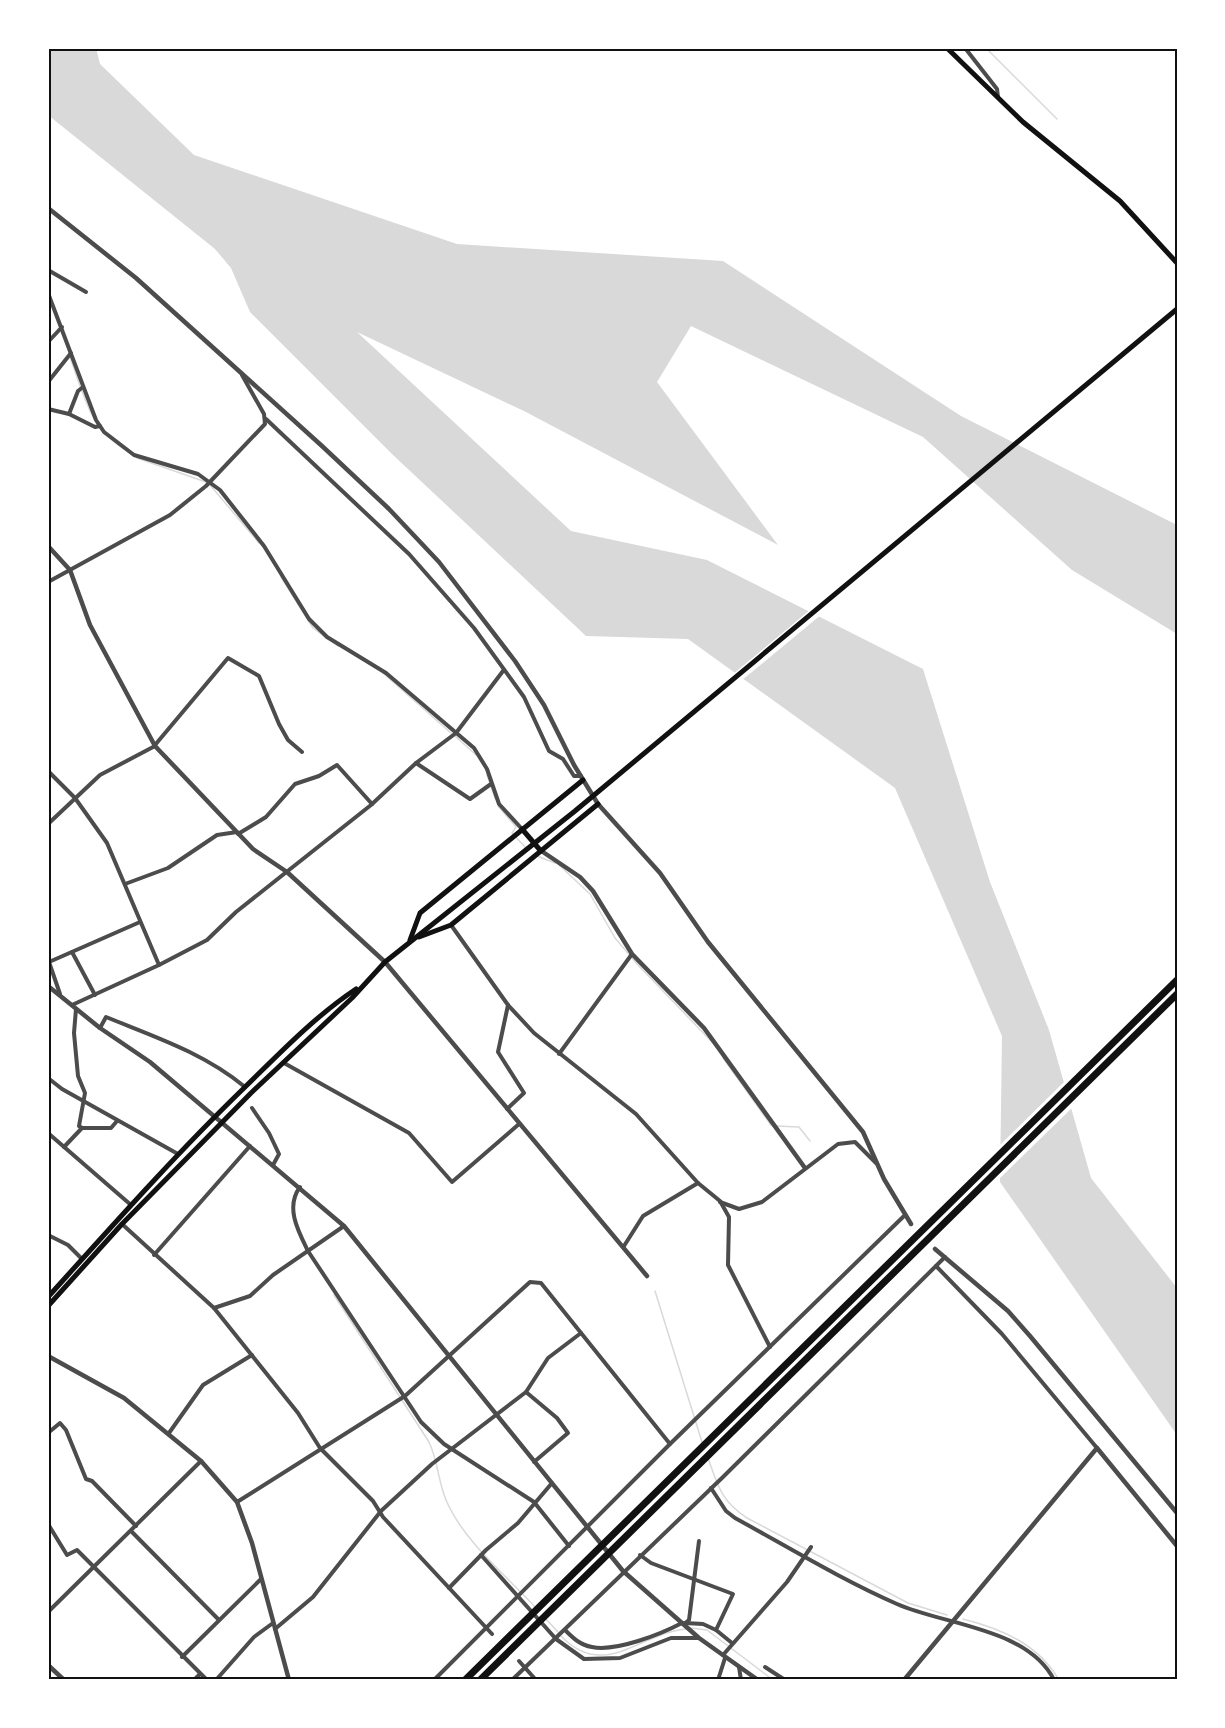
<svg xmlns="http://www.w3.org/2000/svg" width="1225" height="1728" font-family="'Golos Text',sans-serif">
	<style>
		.water { fill: #d9d9d9 }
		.pier { fill: #fff }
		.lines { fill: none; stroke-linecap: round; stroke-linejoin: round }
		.stream { stroke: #d9d9d9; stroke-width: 1.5 }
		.minor { stroke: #4c4c4c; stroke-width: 4 }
		.tertiary { stroke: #4c4c4c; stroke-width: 4.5 }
		.secondary { stroke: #111; stroke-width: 5 }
		.primary { stroke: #111; stroke-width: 5 }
		.motorway { stroke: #111; stroke-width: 7 }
		.neatline { fill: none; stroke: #111; stroke-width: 2 }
	</style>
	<rect width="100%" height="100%" fill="#fff"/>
	<polygon class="water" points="48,48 96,48 100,64 194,155 457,244 723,261 961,416 1177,525 1177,634 1072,570 923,437 691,326 657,382 778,545 524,411 357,332 571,531 707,560 923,669 990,882 1049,1030 1091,1178 1177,1288 1177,1435 1000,1182 1002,1036 895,788 688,639 586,636 392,454 250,312 231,268 215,249 48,115"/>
	<g class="pier">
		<polygon points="811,609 822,614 741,681 732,675"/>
		<polygon points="1066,1080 1074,1106 997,1181 998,1147"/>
	</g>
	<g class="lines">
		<g class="stream">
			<polyline points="986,48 1057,119"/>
			<polyline points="70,357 80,386"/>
			<path d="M82 391C93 422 100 433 128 452"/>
			<polyline points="137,458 206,482"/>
			<polyline points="210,485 259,543"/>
			<polyline points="281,577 313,628 338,646"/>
			<polyline points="383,673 451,733"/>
			<polyline points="455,736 476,755"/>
			<polyline points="487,775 495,798"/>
			<polyline points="498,806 516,827 512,833 526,848"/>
			<polyline points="537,856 555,863"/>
			<polyline points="559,865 590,894 615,938 638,965 712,1042"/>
			<polyline points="723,1058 771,1125"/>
			<polyline points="776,1126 799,1127 810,1141"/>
			<polyline points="655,1291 702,1442"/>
			<path d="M334 1295 429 1442C438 1461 438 1481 446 1500 464 1542 506 1575 536 1608"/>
			<path d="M708 1458C718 1486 721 1501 747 1518L908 1603 947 1615"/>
			<polyline points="48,1588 50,1607"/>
			<polyline points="545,1618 558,1632"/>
			<path d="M963 1619C1002 1629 1038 1644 1059 1680"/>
			<polyline points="691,1628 707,1630 773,1680"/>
			<polyline points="48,1633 50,1621"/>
			<path d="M561 1636C604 1681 640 1633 686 1629"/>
		</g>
		<g class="minor">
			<polyline points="965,48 997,89 998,97"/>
			<polyline points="48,270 86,292"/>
			<polyline points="48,293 96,420 104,432 134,455 198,474 220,490 264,546 309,619 327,637 386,673 474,748 487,769 499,804 522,829"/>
			<polyline points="48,342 62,327"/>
			<polyline points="48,382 71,353"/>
			<polyline points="48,409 69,414 95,427 100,426"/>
			<polyline points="69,414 78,391 83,387"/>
			<polyline points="266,419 409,554 474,628 524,697 549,751 563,759 574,776 581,776"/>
			<polyline points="48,582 170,515 206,486 265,424 264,414 242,375"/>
			<polyline points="155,745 228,658 259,676 279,724 288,740 302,752"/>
			<polyline points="416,763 456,733 503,671"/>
			<polyline points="48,771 75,798 107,843 159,965 72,1005"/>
			<polyline points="48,824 100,775 155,746"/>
			<polyline points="238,834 266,817 295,784 319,776 337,765 372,804"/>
			<polyline points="125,884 168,868 217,835 237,832"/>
			<polyline points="451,925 508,1005 534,1033 636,1114 698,1183 720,1201 729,1217 728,1265 770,1347"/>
			<polyline points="72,952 95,995"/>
			<polyline points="159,965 207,940 236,912 371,805 416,763 470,799 491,784"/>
			<polyline points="60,994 49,962 140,922"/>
			<polyline points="76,1009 74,1033 78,1076 85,1093 79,1126 82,1128 111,1128 117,1121"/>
			<path d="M100 1028 106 1017C155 1037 204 1053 245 1087"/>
			<polyline points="559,1054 632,954"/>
			<polyline points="284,1063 409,1133 452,1182 519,1124"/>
			<polyline points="48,1078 62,1089 178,1154"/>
			<polyline points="252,1108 269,1133 279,1154 273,1165"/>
			<polyline points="507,1109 524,1093 498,1052 508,1005"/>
			<polyline points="48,1133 131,1205"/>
			<polyline points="64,1147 82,1128"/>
			<path d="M300 1187C285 1207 298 1231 308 1251L421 1422 444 1444 534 1502 569 1546"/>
			<polyline points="720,1202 739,1209 762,1202 838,1144 855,1142 876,1163"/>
			<polyline points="122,1224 214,1308 298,1413 320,1448 373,1501 383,1517 492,1634"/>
			<polyline points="48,1235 68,1245 82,1259"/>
			<polyline points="624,1246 643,1216 698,1183"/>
			<polyline points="154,1255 250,1146"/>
			<polyline points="936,1266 1002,1334 1097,1448"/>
			<polyline points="214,1308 250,1296 273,1275 344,1226"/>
			<polyline points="526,1392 557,1418 568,1433 534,1462"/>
			<polyline points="48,1433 60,1423 66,1430 86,1479 92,1481 136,1526"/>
			<polyline points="169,1433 203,1385 252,1355"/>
			<path d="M711 1488 726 1511 735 1518C788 1547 842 1580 897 1604 944 1625 1028 1628 1054 1680"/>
			<polyline points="237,1502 405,1396 530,1282 541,1283 670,1444"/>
			<polyline points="48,1524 67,1555 77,1550 207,1680"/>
			<polyline points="131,1531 219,1620"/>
			<polyline points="481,1555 556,1639 584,1659 620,1658 671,1638 698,1638"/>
			<polyline points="640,1555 651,1563 733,1594 716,1630 732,1643"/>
			<polyline points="449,1588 486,1550 518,1523 552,1483"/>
			<polyline points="48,1612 201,1461"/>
			<polyline points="48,1617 48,1620"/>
			<polyline points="685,1623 703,1624 716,1630"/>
			<polyline points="684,1624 689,1620 699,1541"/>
			<polyline points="275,1629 313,1597 381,1511 432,1464 526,1392 548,1358 581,1333"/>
			<path d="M565 1630C573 1638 580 1645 592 1647 616 1652 661 1634 682 1623"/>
			<polyline points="723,1655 787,1582 811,1547"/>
			<polyline points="182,1657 261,1579"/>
			<polyline points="519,1661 536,1680"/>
			<polyline points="739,1667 741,1680"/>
			<polyline points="765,1667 785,1680"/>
			<polyline points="194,1680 200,1674"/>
			<polyline points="216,1680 254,1637 273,1623"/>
			<polyline points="434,1680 670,1444 904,1216"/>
			<polyline points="512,1680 723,1477 945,1257"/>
			<polyline points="718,1680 725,1658"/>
		</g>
		<g class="tertiary">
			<polyline points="48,208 136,278 322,446 389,509 439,562 515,661 544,705 574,765 598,804 660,873 708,942 863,1132 884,1179 911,1224"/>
			<polyline points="48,546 70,570 90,625 155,746 253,849 287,872 385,962 647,1276"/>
			<polyline points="540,850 580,877 593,891 632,954 704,1028 805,1168"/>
			<polyline points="48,986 100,1028 150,1062 344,1226 623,1571 699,1638 758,1680"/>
			<polyline points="935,1249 1008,1311 1030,1336 1177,1513"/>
			<polyline points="48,1356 124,1398 201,1461 237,1502 252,1543 289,1680"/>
			<polyline points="48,1665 64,1680"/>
			<polyline points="904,1680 1097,1448 1177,1546"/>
		</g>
		<polyline class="secondary" points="947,48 1023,122 1120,201 1177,263"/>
		<g class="primary">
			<polyline points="522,829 540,850"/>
			<polyline points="419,937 451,925 598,804"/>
			<polyline points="410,940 420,913 583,780"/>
			<path d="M48 1297C112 1226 175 1155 243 1089 279 1054 314 1017 356 989"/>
			<polyline points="48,1306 122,1224 251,1093 352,998 385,962 575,811 1177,309"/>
		</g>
		<g class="motorway">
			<polyline points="465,1680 1177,980"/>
			<polyline points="480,1680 1177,994"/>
		</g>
	</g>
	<rect width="1225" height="1728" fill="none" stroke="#ffffff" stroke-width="99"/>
	<rect x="50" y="50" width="1126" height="1628" class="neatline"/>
</svg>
